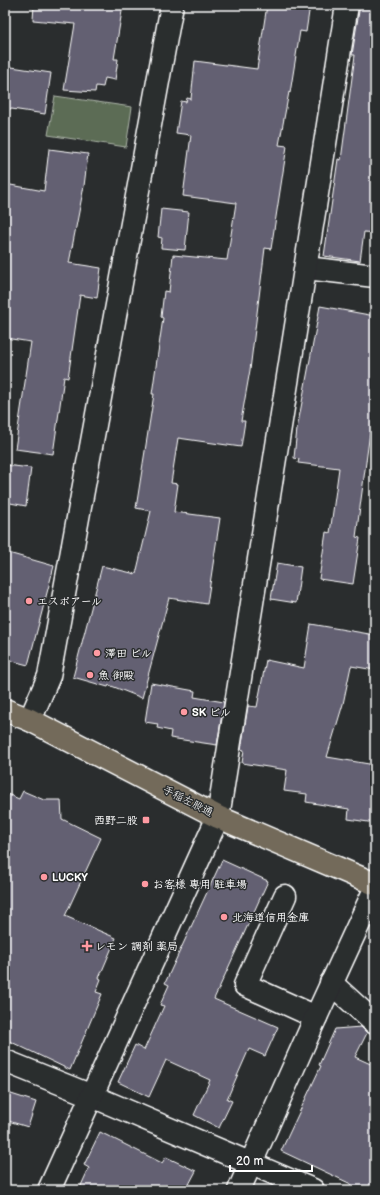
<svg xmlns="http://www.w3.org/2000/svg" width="380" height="1195" font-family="'Balsamiq Sans','Klee One',sans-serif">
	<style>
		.green { fill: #5c6c55; stroke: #aeb6aa }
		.building { fill: #646072; stroke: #fff }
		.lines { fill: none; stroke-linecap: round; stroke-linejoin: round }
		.minor-casing { stroke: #fff; stroke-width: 25 }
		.major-casing { stroke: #fff; stroke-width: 25 }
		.minor { stroke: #2a2d2e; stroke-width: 22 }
		.major { stroke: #736b5a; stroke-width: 22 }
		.poi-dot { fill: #ff9aa2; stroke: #2a2d2e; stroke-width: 1.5 }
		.labels { text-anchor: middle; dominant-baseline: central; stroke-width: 3; stroke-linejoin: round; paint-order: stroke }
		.poi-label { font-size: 11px; font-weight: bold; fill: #fff; stroke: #2a2d2e; text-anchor: start }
		.street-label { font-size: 11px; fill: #fff; stroke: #2a2d2e }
	</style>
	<rect width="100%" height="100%" fill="#2a2d2e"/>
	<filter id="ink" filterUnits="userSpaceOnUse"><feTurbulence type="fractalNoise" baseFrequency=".025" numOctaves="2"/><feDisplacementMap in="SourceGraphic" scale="8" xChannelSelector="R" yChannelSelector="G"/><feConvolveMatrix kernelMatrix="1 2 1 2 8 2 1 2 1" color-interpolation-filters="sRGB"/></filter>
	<g filter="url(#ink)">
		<polygon class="green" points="55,96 132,107 126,147 48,135"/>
		<g class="building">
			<polygon points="34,5 123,5 114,59 118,59 115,80 105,78 103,87 96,86 95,92 64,90 75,24 33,20"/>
			<polygon points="267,5 310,5 306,32 300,31 290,93 289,92 279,145 287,146 271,249 265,248 250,370 241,421 245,421 241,447 178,438 171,483 178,484 174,512 220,518 207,604 169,598 142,698 109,685 108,687 73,677 102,566 136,574 151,511 136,508 154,394 152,394 163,318 161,317 164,291 169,292 173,255 227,260 236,203 183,196 191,135 176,133 181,101 186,102 187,98 191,99 195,61 257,69"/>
			<polygon points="360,5 375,5 375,118 372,139 375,139 375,233 364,232 360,261 324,256 338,159 341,160 355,55 352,55"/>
			<polygon points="5,66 51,73 45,114 5,108"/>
			<polygon points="49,149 88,154 84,186 69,263 101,268 97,298 80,295 68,378 64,377 53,454 15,449 31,342 5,338 5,184 44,191"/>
			<polygon points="161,209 189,212 185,250 161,248 162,238 158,237"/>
			<polygon points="320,306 375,316 375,433 370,432 356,537 360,538 353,584 319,579 326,532 330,533 339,468 298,463 299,459 294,458 297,429"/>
			<polygon points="5,465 31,468 26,506 5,502"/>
			<polygon points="5,552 54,566 28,665 5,659"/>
			<polygon points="277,563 301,567 296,603 271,599"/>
			<polygon points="311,624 375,635 375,670 351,666 343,704 327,757 375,765 375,823 348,819 349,809 306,802 307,794 284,791 287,770 242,763 244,750 241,749 248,706 257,707 266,660 304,668"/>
			<polygon points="151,683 195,691 194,697 224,702 217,745 170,738 171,731 157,728 158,724 145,722"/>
			<polygon points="23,791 44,800 61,800 62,819 101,838 65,916 116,938 99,978 101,979 96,992 102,994 70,1070 5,1039 5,793 19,799"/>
			<polygon points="222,860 268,881 214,999 278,1027 265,1056 249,1049 227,1099 232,1101 219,1128 194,1115 210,1080 166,1060 149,1097 118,1082 135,1045 144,1050 164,1006 160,1005 169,985 165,983"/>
			<polygon points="361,1027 367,1033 355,1057 375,1066 375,1190 348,1190 351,1184 281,1151 321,1066 319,1065 335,1029"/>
			<polygon points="5,1092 36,1102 28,1127 5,1120"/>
			<polygon points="100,1132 162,1163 166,1157 196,1171 186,1190 79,1190 89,1168 84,1165"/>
		</g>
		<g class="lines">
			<g class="minor-casing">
				<g id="minor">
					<polyline points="306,268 375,276"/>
					<polyline points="30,720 49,676 172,5"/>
					<polyline points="285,896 245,985 316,1017"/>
					<polyline points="331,983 375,1023"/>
					<polyline points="5,1061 92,1096 313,1190"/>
					<polyline points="49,1190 218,817 347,5"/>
					<polyline points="239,1190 316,1017 375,889"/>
				</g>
			</g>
			<g class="major-casing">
				<polyline id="major" points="5,710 30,720 218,817 375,884"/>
			</g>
			<use href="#minor" class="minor"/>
			<use href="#major" class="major"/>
		</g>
	</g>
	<g class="poi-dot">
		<circle cx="29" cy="601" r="4"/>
		<circle cx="97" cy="653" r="4"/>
		<circle cx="90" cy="675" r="4"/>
		<circle cx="184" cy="712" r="4"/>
		<rect x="142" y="816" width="8" height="8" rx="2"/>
		<circle cx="44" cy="877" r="4"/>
		<circle cx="145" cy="884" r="4"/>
		<circle cx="224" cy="917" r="4"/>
		<path d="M85 940h4v4h4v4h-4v4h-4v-4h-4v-4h4z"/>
	</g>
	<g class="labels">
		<g class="poi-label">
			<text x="37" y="601">エスポアール</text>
			<text x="105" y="653">澤田 ビル</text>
			<text x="98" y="675">魚 御殿</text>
			<text x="192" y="712">SK ビル</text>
			<text x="138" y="820" text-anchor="end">西野二股</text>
			<text x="52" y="877">LUCKY</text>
			<text x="153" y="884">お客様 専用 駐車場</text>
			<text x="232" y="917">北海道信用金庫</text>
			<text x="95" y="946">レモン 調剤 薬局</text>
		</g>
		<g class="street-label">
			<text transform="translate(188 801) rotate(27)">手稲左股通</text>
		</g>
	</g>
	<rect width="380" height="1195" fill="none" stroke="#2a2d2e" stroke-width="20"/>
	<rect x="10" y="10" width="360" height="1175" fill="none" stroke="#fff" stroke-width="1.5" filter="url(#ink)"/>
	<path d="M230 1165v6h82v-6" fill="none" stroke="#ffffff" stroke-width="2"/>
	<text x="236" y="1165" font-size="12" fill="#ffffff" stroke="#2a2d2e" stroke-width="3" paint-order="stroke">20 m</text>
</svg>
